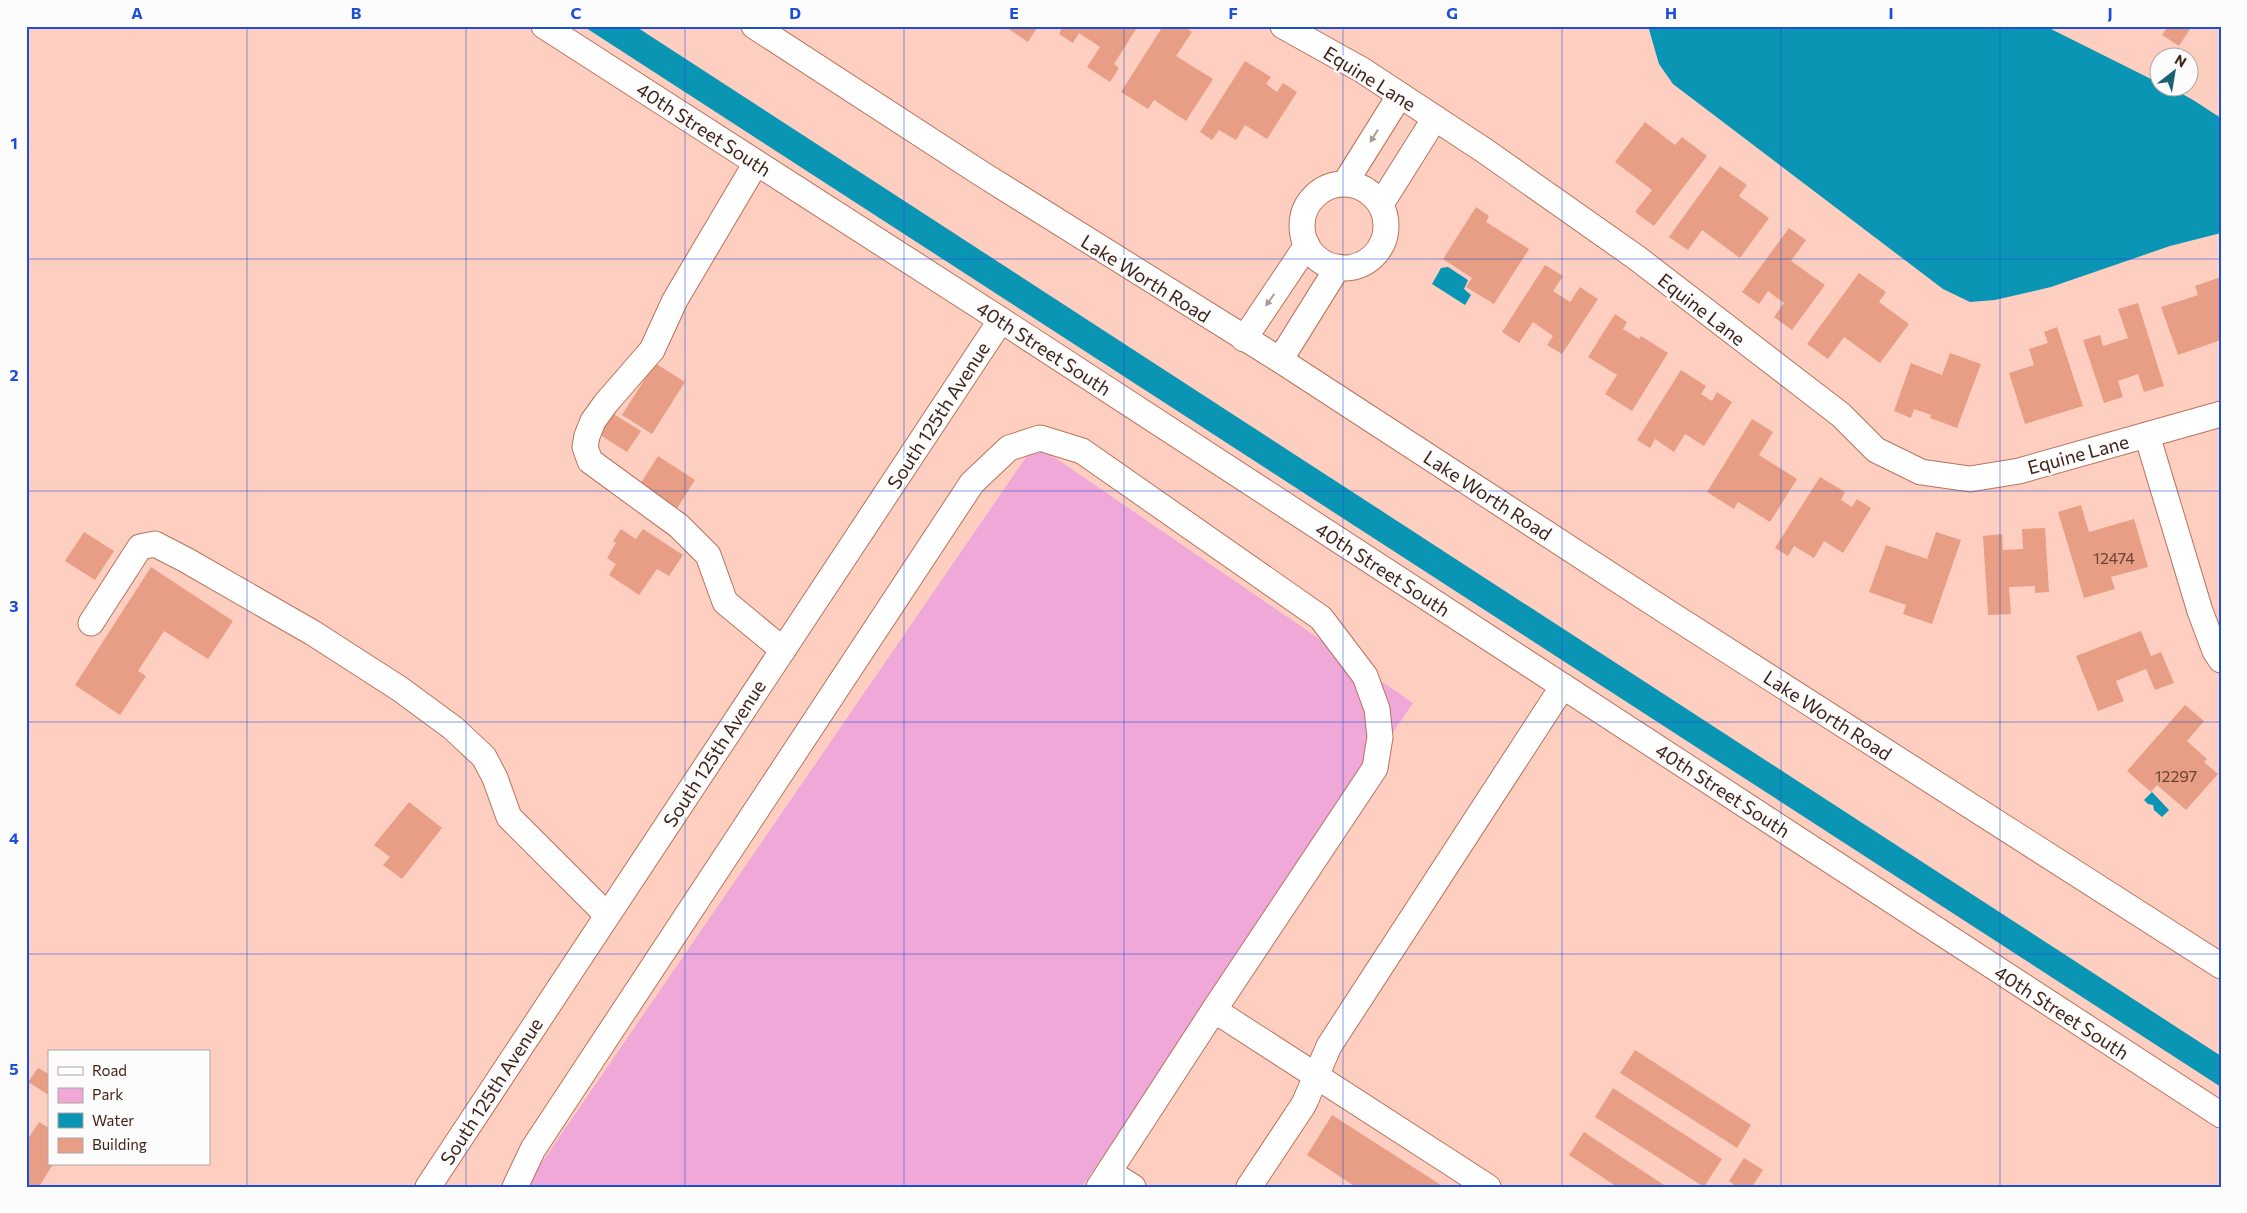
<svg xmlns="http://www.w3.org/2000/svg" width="2247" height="1213" font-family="Commissioner,sans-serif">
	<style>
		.green { fill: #efa8d8 }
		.water { fill: #0995b3 }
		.building { fill: #e79e85 }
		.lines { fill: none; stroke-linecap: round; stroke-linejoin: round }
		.minor-casing { stroke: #b8725b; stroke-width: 27 }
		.minor { stroke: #fff; stroke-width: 25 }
		.oneway { fill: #a99c98 }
		.grid { fill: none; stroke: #1d4ed8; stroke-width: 1; stroke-opacity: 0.55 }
		.labels { text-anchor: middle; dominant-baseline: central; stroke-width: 5; stroke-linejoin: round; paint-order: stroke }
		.number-label { font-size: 16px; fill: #694234 }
		.street-label { font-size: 19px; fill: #3f2319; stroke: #fcfcfc }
		.neatline { fill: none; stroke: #1d4ed8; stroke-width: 2 }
		.grid-label { font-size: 16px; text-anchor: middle; font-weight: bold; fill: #1d4ed8 }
	</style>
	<rect width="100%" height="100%" fill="#fecfc0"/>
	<polygon class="green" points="1035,444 1413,703 1082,1187 525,1187"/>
	<g class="water">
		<polygon points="583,26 635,26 2221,1056 2221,1087"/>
		<path d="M1648 26H2045L2159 83 2160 88C2180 88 2203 107 2221 118V233L2170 246 2051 287 1995 300 1970 302 1943 289 1673 84 1659 64Z"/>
		<polygon points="1448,267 1468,280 1464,289 1471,295 1465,305 1432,284 1441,268"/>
		<polygon points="2152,792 2169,810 2162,817 2154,810 2153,805 2148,804 2144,800"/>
	</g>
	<g class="building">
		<polygon points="1004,26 1038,26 1028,42"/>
		<polygon points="1063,26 1138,26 1114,64 1119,68 1110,82 1087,67 1100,47 1079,33 1073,43 1059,34"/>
		<polygon points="1163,26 1184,26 1192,32 1176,56 1213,79 1186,121 1154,100 1148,109 1121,92"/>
		<polygon points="2168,26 2192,26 2179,46 2162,35"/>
		<polygon points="1245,61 1271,77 1266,84 1277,92 1283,83 1297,92 1267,139 1245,125 1236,140 1219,130 1212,140 1200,132"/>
		<polygon points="1645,122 1675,145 1682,137 1707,156 1654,226 1635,212 1652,190 1615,162"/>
		<polygon points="1720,166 1747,185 1739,196 1769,218 1740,258 1702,230 1688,250 1669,237"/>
		<polygon points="1476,207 1489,216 1486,222 1529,249 1494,304 1466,287 1472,278 1443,259"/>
		<polygon points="1789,228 1806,240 1791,261 1825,285 1792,330 1774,317 1784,303 1768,291 1759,304 1742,292"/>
		<polygon points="1545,265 1563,276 1553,291 1570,302 1580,287 1598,299 1562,354 1547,345 1553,336 1533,322 1519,343 1502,332"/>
		<polygon points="1859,273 1886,292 1879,302 1909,324 1880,363 1844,337 1828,359 1807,344"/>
		<polygon points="2221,277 2221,340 2178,355 2161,307 2198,295 2195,286"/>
		<polygon points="2138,303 2164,386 2144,392 2138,374 2118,381 2123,397 2104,403 2083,340 2100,335 2103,346 2128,338 2118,309"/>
		<polygon points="1615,314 1627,322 1623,329 1639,339 1641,336 1668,353 1632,411 1605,394 1617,375 1588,357"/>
		<polygon points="2057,327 2083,406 2025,424 2009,373 2034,365 2029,349 2048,343 2044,332"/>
		<polygon points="1950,353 1981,364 1957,428 1930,418 1931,415 1914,409 1911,418 1894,411 1911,363 1942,375"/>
		<polygon points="655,363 685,382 652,434 622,415"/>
		<polygon points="1681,370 1706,386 1701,394 1712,401 1717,392 1732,402 1704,446 1685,434 1674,452 1655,439 1650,448 1637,440"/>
		<polygon points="607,410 641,431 627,452 594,431"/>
		<polygon points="1752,419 1773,432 1759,455 1797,479 1770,522 1738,502 1734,509 1707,492"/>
		<polygon points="658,456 695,480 676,510 639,486"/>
		<polygon points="1820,477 1845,492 1841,500 1852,507 1857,499 1871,508 1843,553 1824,541 1814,558 1794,546 1788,556 1775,548"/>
		<polygon points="2081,505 2089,532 2134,519 2148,567 2111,577 2115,589 2084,598 2058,512"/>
		<polygon points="2045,528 2049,592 2035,593 2035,586 2009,587 2011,614 1988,615 1983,536 2002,534 2003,550 2023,549 2022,529"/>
		<polygon points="621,529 636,539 643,529 683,555 669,576 657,569 639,595 609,575 616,564 607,558 616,543 613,541"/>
		<polygon points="84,532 114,551 95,580 65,561"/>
		<polygon points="1936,532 1961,540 1932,624 1903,614 1906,605 1869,592 1886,545 1927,559"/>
		<polygon points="151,567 233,621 208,659 164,631 138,671 146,676 120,715 75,685"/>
		<polygon points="2141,631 2151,656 2161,652 2174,683 2155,690 2146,669 2116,681 2124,701 2098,711 2076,656"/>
		<polygon points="2185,705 2204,721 2187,741 2207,759 2204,762 2218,774 2186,810 2157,785 2151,792 2127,771"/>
		<polygon points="409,802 442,828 402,879 383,865 390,857 374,845"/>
		<polygon points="1635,1050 1751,1125 1737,1148 1620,1073"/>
		<polygon points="38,1068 49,1074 49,1095 28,1082"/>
		<polygon points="1613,1088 1722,1159 1704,1187 1595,1117"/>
		<polygon points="1332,1115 1444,1187 1356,1187 1307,1155"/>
		<polygon points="39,1122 49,1128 49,1164 53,1164 39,1187 26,1187 26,1142"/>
		<polygon points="1584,1132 1667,1187 1617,1187 1569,1155"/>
		<polygon points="1744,1158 1763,1170 1752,1187 1737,1187 1729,1181"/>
	</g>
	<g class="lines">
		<g class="minor-casing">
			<g id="minor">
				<polyline points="544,26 1001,320 2221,1115"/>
				<polyline points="754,26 982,174 1280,360 1661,608 2221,966"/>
				<polyline points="1283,26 1362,70 1485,151 1637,258 1841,415 1876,450 1921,472 1970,479 2019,471 2221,414"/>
				<polyline points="756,163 675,300 652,350 606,403 593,421 587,436 585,447 590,461 679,526 708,555 725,602 783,650"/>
				<polyline points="1345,183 1400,95"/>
				<circle cx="1344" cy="226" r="42"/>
				<polyline points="1381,204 1435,118"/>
				<polyline points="1244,339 1307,245"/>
				<polyline points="1280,360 1338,267"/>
				<polyline points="2147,435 2200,611 2215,651 2221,660"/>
				<polyline points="91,623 140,547 155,544 186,560 313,633 400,689 453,728 484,757 495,778 509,817 607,915"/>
				<polyline points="1214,1010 1488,1187"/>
				<polyline points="1109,1172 1133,1187"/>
				<polyline points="428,1187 1001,320"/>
				<polyline points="515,1187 533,1149 972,483 1009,448 1040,438 1082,451 1321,618 1365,676 1377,709 1380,737 1375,768 1214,1010 1099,1187"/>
				<polyline points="1249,1187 1304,1104 1329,1046 1563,686"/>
			</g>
		</g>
		<use href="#minor" class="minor"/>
	</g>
	<defs><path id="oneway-solid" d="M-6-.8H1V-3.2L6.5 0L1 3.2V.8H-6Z" transform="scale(1.25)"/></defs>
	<g class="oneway">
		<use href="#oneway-solid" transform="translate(1374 136) rotate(122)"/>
		<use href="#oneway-solid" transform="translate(1270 300) rotate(125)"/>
	</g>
	<path class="grid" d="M247 26V1187M466 26V1187M685 26V1187M904 26V1187M1124 26V1187M1343 26V1187M1562 26V1187M1781 26V1187M2000 26V1187M26 259H2221M26 491H2221M26 722H2221M26 954H2221"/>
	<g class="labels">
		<g class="number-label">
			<text x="2114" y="557">12474</text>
			<text x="2176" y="775">12297</text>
		</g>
		<g class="street-label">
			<text transform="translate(1370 78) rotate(32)">Equine Lane</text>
			<text transform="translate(704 129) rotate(33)">40th Street South</text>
			<text transform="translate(1146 278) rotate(32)">Lake Worth Road</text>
			<text transform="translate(1702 309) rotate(38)">Equine Lane</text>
			<text transform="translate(1044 348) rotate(33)">40th Street South</text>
			<text transform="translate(938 415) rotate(-57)">South 125th Avenue</text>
			<text transform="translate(2078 454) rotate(-15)">Equine Lane</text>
			<text transform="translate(1488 495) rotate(33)">Lake Worth Road</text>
			<text transform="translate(1383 569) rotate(33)">40th Street South</text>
			<text transform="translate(1828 715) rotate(33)">Lake Worth Road</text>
			<text transform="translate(714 753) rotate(-57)">South 125th Avenue</text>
			<text transform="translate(1723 790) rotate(33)">40th Street South</text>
			<text transform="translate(2062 1012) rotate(33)">40th Street South</text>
			<text transform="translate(491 1091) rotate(-57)">South 125th Avenue</text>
		</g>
	</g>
	<rect width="2247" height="1213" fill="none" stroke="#fcfcfc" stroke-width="55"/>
	<rect x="48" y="1050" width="162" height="115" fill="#fcfcfc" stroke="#b0a5a1"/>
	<rect x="58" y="1067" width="25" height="8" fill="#ffffff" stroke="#b0a5a1"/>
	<text x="92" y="1076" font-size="15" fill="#3f2319">Road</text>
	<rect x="58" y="1088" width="25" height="15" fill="#efa8d8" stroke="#b0a5a1"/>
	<text x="92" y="1100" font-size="15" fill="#3f2319">Park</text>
	<rect x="58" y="1113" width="25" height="15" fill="#0995b3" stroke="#b0a5a1"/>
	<text x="92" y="1126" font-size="15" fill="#3f2319">Water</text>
	<rect x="58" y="1138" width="25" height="15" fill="#e79e85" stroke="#b0a5a1"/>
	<text x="92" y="1150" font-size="15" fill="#3f2319">Building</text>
	<g transform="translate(2174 72) rotate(31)"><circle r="24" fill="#fcfcfc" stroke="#b0a5a1"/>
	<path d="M0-4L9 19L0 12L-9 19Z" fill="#1d6174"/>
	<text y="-8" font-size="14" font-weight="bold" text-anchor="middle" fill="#3f2319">N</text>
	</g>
	<rect x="28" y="28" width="2192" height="1158" class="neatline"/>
	<g class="grid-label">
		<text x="137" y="19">A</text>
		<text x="356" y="19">B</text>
		<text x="576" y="19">C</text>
		<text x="795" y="19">D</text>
		<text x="1014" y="19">E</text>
		<text x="1233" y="19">F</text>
		<text x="1452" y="19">G</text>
		<text x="1671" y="19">H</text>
		<text x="1891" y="19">I</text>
		<text x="2110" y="19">J</text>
		<text x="14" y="149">1</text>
		<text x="14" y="381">2</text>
		<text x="14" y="612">3</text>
		<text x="14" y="844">4</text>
		<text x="14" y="1075">5</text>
	</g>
</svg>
